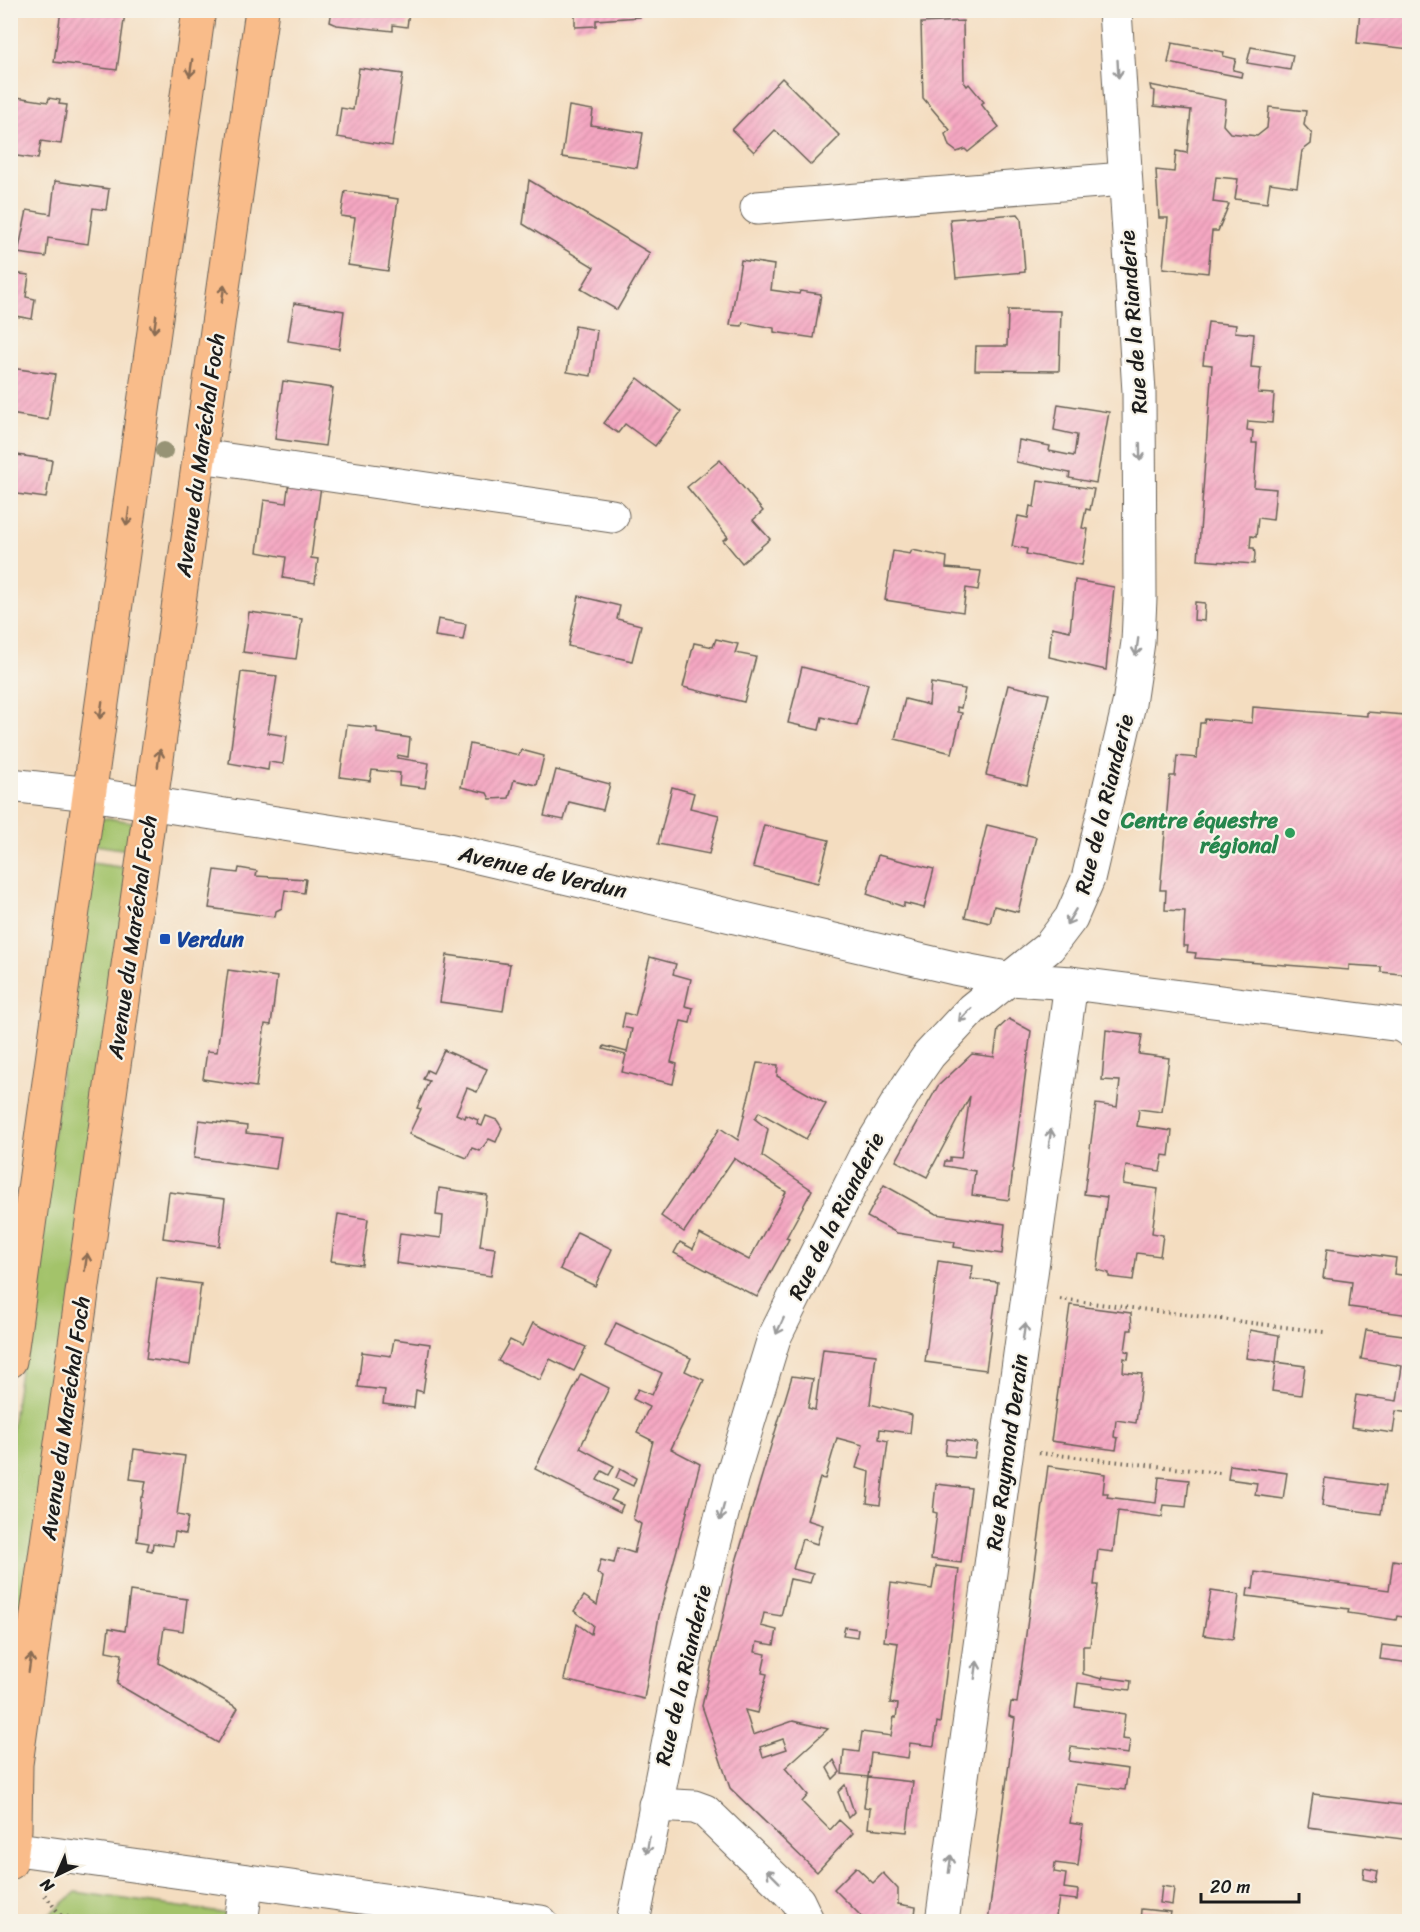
<svg xmlns="http://www.w3.org/2000/svg" width="1420" height="1932" font-family="Sriracha,sans-serif">
	<style>
		.green { fill: #a3c36b; stroke: #607044; stroke-width: 1.5 }
		.building { fill: url(#building-hatch); fill-rule: evenodd }
		.lines { fill: none; stroke-linecap: round; stroke-linejoin: round }
		.minor-casing { stroke: #686055; stroke-width: 35 }
		.major-casing { stroke: #686055; stroke-width: 35 }
		.path { stroke: #686055; stroke-width: 4; stroke-dasharray: 1.5 4.5; stroke-linecap: butt }
		.minor { stroke: #fff; stroke-width: 33 }
		.major { stroke: #f9bc8a; stroke-width: 33 }
		.tree { fill: #979375 }
		.oneway { stroke: #8a6c53 }
		.oneway2 { stroke: #999 }
		.leisure-dot { fill: #2e9e5b; stroke: #f7f3e8; stroke-width: 2 }
		.transit-dot { fill: #1a4fb4; stroke: #f7f3e8; stroke-width: 2 }
		.labels { text-anchor: middle; dominant-baseline: central; stroke-width: 4.5; stroke-linejoin: round; paint-order: stroke }
		.street-label { font-size: 22px; fill: #1c1c1c; stroke: #f7f3e8 }
		.leisure-label { font-size: 22px; font-weight: bold; fill: #27864d; stroke: #f7f3e8; text-anchor: end }
		.transit-label { font-size: 22px; font-weight: bold; fill: #164399; stroke: #f7f3e8; text-anchor: start }
	</style>
	<defs>
		<pattern id="building-hatch" width="6" height="6" patternUnits="userSpaceOnUse" patternTransform="scale(1.5)"><rect width="6" height="6" fill="#f5a7c2"/><path d="M-1 1l2-2M0 6l6-6M5 7l2-2" fill="none" stroke="#d18fa6"/></pattern>
	</defs>
	<rect width="100%" height="100%" fill="#f7f3e8"/>
	<filter id="ink" filterUnits="userSpaceOnUse"><feTurbulence type="fractalNoise" baseFrequency=".0167" numOctaves="2"/><feDisplacementMap in="SourceGraphic" scale="12" xChannelSelector="R" yChannelSelector="G"/><feConvolveMatrix kernelMatrix="1 2 1 2 8 2 1 2 1" color-interpolation-filters="sRGB"/></filter>
	<filter id="wash" filterUnits="userSpaceOnUse"><feTurbulence type="fractalNoise" baseFrequency=".008" numOctaves="4" result="noise"/><feDisplacementMap in="SourceGraphic" scale="24" xChannelSelector="R" yChannelSelector="G"/><feGaussianBlur stdDeviation="1.35" result="paint"/><feColorMatrix in="noise" values="0 0 0 0 0 0 0 0 0 0 0 0 0 0 0 0 0 1.4 0 .05"/><feComposite in="paint" operator="in"/></filter>
	<g filter="url(#wash)">
		<rect width="100%" height="100%" fill="#f4ddc0"/>
		<g class="green">
			<polygon points="107,818 133,822 136,851 94,845 101,819"/>
			<polygon points="91,863 134,869 11,1720 11,1435"/>
			<polygon points="76,1892 228,1914 227,1922 41,1922"/>
		</g>
		<g id="blocks">
			<g class="building">
				<polygon points="61,10 125,13 117,70 54,62"/>
				<polygon points="332,10 403,10 409,12 407,27 393,25 393,31 337,25 330,22"/>
				<polygon points="575,10 640,10 640,17 596,20 596,26 575,27"/>
				<polygon points="1360,10 1410,10 1410,49 1357,43"/>
				<polygon points="963,21 964,82 967,86 969,84 984,102 981,104 999,127 968,152 965,149 957,152 949,146 945,134 950,130 923,98 921,23"/>
				<polygon points="1172,43 1224,52 1223,56 1236,59 1233,70 1242,72 1241,77 1168,63"/>
				<polygon points="1251,47 1293,55 1290,70 1247,63"/>
				<polygon points="359,68 403,74 392,146 337,137 341,108 353,110"/>
				<polygon points="782,78 840,136 811,165 775,130 754,152 732,130"/>
				<polygon points="1150,85 1226,100 1223,125 1230,133 1257,136 1267,128 1269,107 1306,111 1304,125 1312,134 1311,144 1302,151 1297,187 1270,183 1267,203 1235,199 1238,179 1216,177 1213,202 1229,204 1218,231 1212,231 1208,273 1163,268 1168,218 1159,218 1156,170 1174,172 1176,151 1187,153 1191,110 1154,106 1155,91 1151,90"/>
				<polygon points="10,96 48,102 49,98 60,100 59,104 67,105 61,144 41,141 38,159 10,155"/>
				<polygon points="569,106 593,110 591,125 643,133 637,168 562,157"/>
				<polygon points="529,180 650,253 617,310 581,289 594,267 523,224"/>
				<polygon points="55,181 109,189 106,210 93,208 88,244 48,238 46,257 18,253 27,210 51,214"/>
				<polygon points="345,191 398,199 388,271 348,265 355,218 341,216"/>
				<polygon points="1018,214 1021,218 1025,272 956,278 950,219"/>
				<polygon points="741,260 774,265 771,290 799,294 800,291 821,294 814,338 774,332 774,328 743,322 742,326 730,325"/>
				<polygon points="10,273 29,275 26,297 35,299 32,319 10,315"/>
				<polygon points="294,303 344,311 339,349 288,341"/>
				<polygon points="1008,310 1061,311 1059,371 975,370 976,346 1007,346"/>
				<polygon points="1208,322 1236,325 1235,332 1254,334 1251,367 1261,368 1258,393 1274,394 1272,423 1248,421 1247,430 1253,431 1252,443 1257,443 1254,487 1276,489 1273,520 1258,518 1256,537 1251,536 1250,548 1254,548 1255,554 1254,564 1198,560 1212,365 1203,364"/>
				<polygon points="575,326 597,330 591,376 567,372"/>
				<polygon points="10,368 55,374 48,420 10,414"/>
				<polygon points="638,378 681,412 655,446 625,424 618,433 604,423"/>
				<polygon points="283,381 333,388 325,446 275,439"/>
				<polygon points="1058,404 1109,412 1096,483 1069,478 1070,473 1016,462 1019,440 1050,446 1049,451 1074,456 1077,435 1054,430"/>
				<polygon points="10,454 52,460 46,498 10,493"/>
				<polygon points="720,460 763,511 753,520 770,539 742,563 723,540 728,537 687,487"/>
				<polygon points="1038,480 1094,489 1090,510 1086,509 1082,528 1088,529 1082,565 1026,554 1027,549 1012,546 1018,516 1028,518 1030,506 1034,507"/>
				<polygon points="289,481 321,486 311,558 318,559 315,583 283,578 286,557 257,552 264,500 286,503"/>
				<polygon points="912,550 947,557 946,568 981,571 978,590 966,588 963,612 885,600 893,551 910,554"/>
				<polygon points="1075,580 1114,587 1106,670 1049,657 1052,627 1070,631"/>
				<polygon points="579,596 620,606 617,619 641,625 632,661 568,646"/>
				<polygon points="1195,602 1205,603 1204,621 1194,620"/>
				<polygon points="249,612 302,619 296,659 243,652"/>
				<polygon points="438,619 466,624 463,640 435,636"/>
				<polygon points="716,639 738,644 735,653 756,657 744,702 683,687 694,643 713,647"/>
				<polygon points="802,667 868,684 857,726 822,717 819,730 788,723"/>
				<polygon points="241,672 277,676 268,733 287,736 283,764 269,762 268,770 229,763"/>
				<polygon points="931,683 965,689 961,708 957,707 957,712 962,713 952,753 895,739 905,699 929,705"/>
				<polygon points="1008,685 1049,694 1027,785 986,775"/>
				<polygon points="1253,707 1367,716 1367,712 1405,715 1405,719 1410,719 1410,975 1381,972 1381,967 1349,965 1349,970 1195,958 1196,953 1187,952 1188,946 1183,946 1185,911 1165,910 1166,890 1160,890 1170,776 1175,776 1177,756 1197,758 1200,723 1204,723 1205,719 1252,723"/>
				<polygon points="347,725 377,728 377,733 410,738 408,757 398,755 397,758 429,763 425,788 399,785 400,773 372,770 370,781 340,777"/>
				<polygon points="470,744 519,755 521,750 544,756 537,785 514,780 509,798 490,799 487,793 461,787"/>
				<polygon points="556,770 610,784 603,810 569,802 564,820 544,816"/>
				<polygon points="672,787 694,793 690,808 719,815 709,854 658,844"/>
				<polygon points="764,825 829,840 818,883 753,867"/>
				<polygon points="987,825 1036,837 1018,912 994,906 990,923 965,917"/>
				<polygon points="878,855 934,869 924,908 904,903 904,907 867,894"/>
				<polygon points="239,868 257,871 256,876 306,879 304,893 285,890 282,908 276,911 275,917 209,908 215,870 238,873"/>
				<polygon points="447,955 510,964 503,1011 440,1002"/>
				<polygon points="650,957 676,964 673,974 691,979 685,1006 693,1008 690,1023 681,1021 671,1062 677,1064 673,1084 622,1072 626,1055 603,1049 604,1046 627,1052 632,1029 622,1027 625,1013 635,1016"/>
				<polygon points="228,970 277,977 271,1025 265,1024 256,1087 203,1079 207,1051 217,1052"/>
				<polygon points="1009,1019 1031,1031 1009,1200 972,1195 975,1171 944,1166 945,1161 950,1161 950,1157 961,1158 970,1096 927,1177 896,1161 938,1086 972,1054 994,1057 998,1029"/>
				<polygon points="1106,1030 1142,1035 1139,1054 1169,1058 1162,1112 1139,1109 1137,1126 1172,1131 1169,1156 1163,1155 1160,1171 1126,1166 1123,1184 1158,1189 1152,1233 1163,1235 1160,1256 1137,1253 1133,1280 1109,1277 1109,1273 1097,1270 1107,1197 1084,1194 1096,1104 1117,1107 1120,1081 1102,1080"/>
				<polygon points="444,1050 487,1069 477,1092 467,1088 456,1114 465,1118 466,1115 478,1120 477,1124 482,1126 486,1116 497,1120 502,1128 496,1142 489,1139 480,1151 472,1148 467,1158 409,1134 421,1109 417,1108 429,1081 423,1079 427,1070 433,1073"/>
				<polygon points="757,1063 778,1065 777,1076 826,1104 806,1139 759,1112 755,1119 768,1129 762,1156 812,1190 786,1238 789,1239 757,1297 674,1253 680,1242 693,1249 700,1234 749,1260 786,1192 734,1158 684,1232 661,1216 720,1128 738,1140"/>
				<polygon points="199,1120 247,1126 246,1133 281,1137 276,1169 194,1158"/>
				<polygon points="884,1185 936,1214 1005,1224 1002,1254 954,1247 955,1242 897,1233 867,1217"/>
				<polygon points="439,1188 487,1195 480,1246 495,1248 491,1276 396,1263 400,1233 441,1238 443,1216 436,1215"/>
				<polygon points="169,1192 225,1199 219,1246 163,1238"/>
				<polygon points="338,1214 368,1219 362,1265 331,1261"/>
				<polygon points="577,1232 612,1249 595,1286 560,1269"/>
				<polygon points="1327,1249 1396,1258 1394,1274 1410,1276 1410,1315 1349,1307 1352,1282 1323,1278"/>
				<polygon points="938,1261 973,1266 971,1279 998,1282 986,1370 925,1362"/>
				<polygon points="157,1278 201,1284 190,1365 146,1359"/>
				<polygon points="1070,1305 1131,1313 1132,1330 1128,1330 1125,1351 1129,1352 1128,1359 1124,1358 1123,1372 1142,1374 1136,1423 1116,1420 1114,1437 1118,1438 1116,1450 1051,1441"/>
				<polygon points="533,1323 586,1347 574,1371 550,1359 540,1380 498,1361 510,1340 522,1346"/>
				<polygon points="616,1323 691,1358 685,1371 704,1380 671,1449 700,1464 659,1616 644,1699 564,1680 577,1624 591,1634 593,1625 574,1611 584,1596 597,1605 603,1577 597,1573 601,1560 614,1563 618,1548 634,1553 641,1524 633,1519 653,1441 637,1433 649,1407 633,1399 638,1389 652,1395 662,1373 605,1346"/>
				<polygon points="1250,1330 1279,1335 1276,1362 1305,1366 1301,1395 1272,1391 1276,1362 1246,1358"/>
				<polygon points="1366,1330 1410,1336 1410,1413 1396,1411 1393,1433 1351,1427 1356,1395 1397,1401 1402,1366 1361,1359"/>
				<polygon points="394,1339 430,1344 423,1392 416,1390 414,1408 383,1404 385,1390 358,1387 362,1352 391,1356"/>
				<path d="M823 1349 876 1355 870 1404 912 1415 910 1433 880 1429 879 1439 888 1441 880 1505 867 1503 870 1472 856 1468 863 1445 837 1438 825 1479 820 1478 807 1520 823 1525 817 1544 802 1539 793 1569 813 1574 810 1583 790 1579 781 1616 764 1613 761 1626 777 1630 774 1645 757 1642 755 1652 766 1654 762 1673 767 1674 757 1713 745 1710 753 1735 793 1721 828 1729 785 1768 808 1795 802 1802 830 1830 839 1820 853 1833 817 1872 730 1788 702 1706 735 1565 792 1376 813 1379 808 1408 815 1410ZM783 1739 787 1749 763 1757 760 1747Z"/>
				<polygon points="581,1374 609,1388 580,1448 614,1466 609,1475 602,1471 597,1480 617,1490 611,1500 623,1505 620,1512 535,1469"/>
				<polygon points="947,1439 977,1443 974,1458 945,1455"/>
				<polygon points="134,1449 185,1456 177,1515 188,1517 185,1534 175,1532 173,1546 153,1543 152,1551 147,1550 149,1543 137,1541 141,1497 143,1497 146,1481 130,1479"/>
				<polygon points="1230,1465 1287,1473 1283,1499 1255,1495 1257,1483 1228,1479"/>
				<polygon points="1048,1466 1105,1474 1103,1493 1108,1493 1107,1497 1156,1503 1159,1477 1189,1480 1186,1507 1164,1505 1162,1517 1118,1511 1113,1552 1098,1550 1094,1585 1098,1585 1090,1646 1083,1646 1083,1674 1102,1679 1102,1677 1131,1681 1130,1690 1078,1683 1075,1707 1125,1714 1122,1739 1130,1740 1128,1754 1071,1747 1069,1761 1128,1769 1125,1790 1076,1784 1070,1823 1083,1825 1078,1866 1055,1863 1054,1872 1066,1874 1064,1888 1078,1890 1077,1900 1059,1898 1055,1922 988,1922 1015,1718 1009,1716 1011,1702 1017,1703"/>
				<polygon points="620,1469 636,1478 633,1486 616,1478"/>
				<polygon points="1325,1478 1385,1486 1381,1514 1322,1506"/>
				<polygon points="936,1484 971,1488 961,1563 931,1559 937,1513 933,1512"/>
				<polygon points="1393,1560 1410,1563 1410,1618 1397,1616 1396,1620 1348,1613 1349,1609 1247,1596 1248,1588 1253,1589 1255,1572 1389,1590"/>
				<polygon points="936,1566 959,1569 940,1723 937,1722 934,1746 910,1743 908,1758 871,1753 868,1777 842,1774 844,1750 859,1752 862,1732 891,1736 894,1717 896,1718 898,1704 890,1703 898,1643 884,1641 891,1583 932,1589"/>
				<polygon points="130,1591 187,1599 183,1631 164,1628 159,1663 238,1708 218,1743 117,1684 122,1654 106,1651 109,1628 125,1631"/>
				<polygon points="1211,1591 1239,1595 1233,1639 1203,1635"/>
				<polygon points="845,1627 858,1629 857,1637 843,1635"/>
				<polygon points="1382,1645 1410,1648 1410,1663 1380,1659"/>
				<polygon points="834,1760 840,1772 833,1779 827,1768"/>
				<polygon points="868,1777 913,1782 907,1832 868,1828 870,1808 864,1807"/>
				<polygon points="845,1785 854,1812 848,1818 838,1792"/>
				<polygon points="1313,1794 1410,1806 1410,1840 1308,1827"/>
				<polygon points="856,1867 873,1883 883,1873 898,1889 898,1904 916,1907 914,1922 867,1922 834,1889"/>
				<polygon points="1364,1868 1378,1871 1376,1882 1363,1879"/>
				<polygon points="1162,1886 1174,1888 1172,1905 1160,1903"/>
				<polygon points="1141,1909 1171,1912 1169,1922 1140,1922"/>
			</g>
		</g>
	</g>
	<g filter="url(#ink)">
		<use href="#blocks" fill-opacity="0" stroke="#686055" stroke-width="1.5"/>
		<g class="lines">
			<g class="minor-casing">
				<g id="minor">
					<polyline points="757,208 1124,179"/>
					<polyline points="200,456 612,516"/>
					<polyline points="10,785 90,794 444,849 954,968 1011,979 1071,983 1401,1025 1410,1031"/>
					<polyline points="655,1805 694,1807 705,1811 798,1901 808,1922"/>
					<polyline points="10,1848 541,1922"/>
					<polyline points="241,1922 247,1881"/>
					<polyline points="633,1922 688,1645 731,1479 774,1338 865,1156 911,1081 929,1055 972,1009 1049,947 1071,918 1088,879 1129,704 1138,642 1140,598 1139,392 1115,10"/>
					<polyline points="942,1922 1071,983"/>
				</g>
			</g>
			<g class="major-casing">
				<g id="major">
					<polyline points="10,1361 199,10"/>
					<polyline points="10,1863 15,1830 16,1764 262,10"/>
				</g>
			</g>
			<g class="path">
				<polyline points="1060,1299 1324,1332"/>
				<polyline points="1039,1453 1220,1473"/>
				<polyline points="45,1895 61,1916 60,1922"/>
				<polyline points="61,1916 104,1922"/>
			</g>
			<use href="#minor" class="minor"/>
			<use href="#major" class="major"/>
		</g>
		<circle class="tree" cx="164" cy="451" r="9"/>
		<defs><path id="oneway-shaft" d="M-6 0H5M1.5-3L5.5 0L1.5 3" fill="none" stroke-width="1.6" stroke-linecap="round" stroke-linejoin="round" transform="scale(1.5)"/></defs>
		<g class="oneway">
			<use href="#oneway-shaft" transform="translate(191 68) rotate(98)"/>
			<use href="#oneway-shaft" transform="translate(223 294) rotate(-82)"/>
			<use href="#oneway-shaft" transform="translate(155 324) rotate(98)"/>
			<use href="#oneway-shaft" transform="translate(128 517) rotate(98)"/>
			<use href="#oneway-shaft" transform="translate(101 710) rotate(98)"/>
			<use href="#oneway-shaft" transform="translate(159 758) rotate(-82)"/>
			<use href="#oneway-shaft" transform="translate(86 1262) rotate(-82)"/>
			<use href="#oneway-shaft" transform="translate(30 1663) rotate(-82)"/>
		</g>
		<g class="oneway2">
			<use href="#oneway-shaft" transform="translate(1118 69) rotate(87)"/>
			<use href="#oneway-shaft" transform="translate(1140 452) rotate(89)"/>
			<use href="#oneway-shaft" transform="translate(1137 647) rotate(98)"/>
			<use href="#oneway-shaft" transform="translate(1071 917) rotate(121)"/>
			<use href="#oneway-shaft" transform="translate(965 1015) rotate(134)"/>
			<use href="#oneway-shaft" transform="translate(1050 1138) rotate(-82)"/>
			<use href="#oneway-shaft" transform="translate(780 1326) rotate(115)"/>
			<use href="#oneway-shaft" transform="translate(1024 1332) rotate(-82)"/>
			<use href="#oneway-shaft" transform="translate(722 1512) rotate(105)"/>
			<use href="#oneway-shaft" transform="translate(976 1670) rotate(-82)"/>
			<use href="#oneway-shaft" transform="translate(648 1845) rotate(100)"/>
			<use href="#oneway-shaft" transform="translate(950 1864) rotate(-82)"/>
			<use href="#oneway-shaft" transform="translate(773 1876) rotate(-135)"/>
		</g>
	</g>
	<circle class="leisure-dot" cx="1290" cy="833" r="6"/>
	<rect class="transit-dot" x="159" y="933" width="12" height="12" rx="3"/>
	<g class="labels">
		<g class="street-label">
			<text transform="translate(1133 322) rotate(-94)">Rue de la Rianderie</text>
			<text transform="translate(200 455) rotate(-82)">Avenue du Maréchal Foch</text>
			<text transform="translate(1104 804) rotate(-76)">Rue de la Rianderie</text>
			<text transform="translate(543 872) rotate(13)">Avenue de Verdun</text>
			<text transform="translate(132 937) rotate(-82)">Avenue du Maréchal Foch</text>
			<text transform="translate(836 1216) rotate(-63)">Rue de la Rianderie</text>
			<text transform="translate(65 1418) rotate(-82)">Avenue du Maréchal Foch</text>
			<text transform="translate(1007 1452) rotate(-82)">Rue Raymond Derain</text>
			<text transform="translate(683 1675) rotate(-77)">Rue de la Rianderie</text>
		</g>
		<g class="leisure-label">
			<text x="1278" y="820">Centre équestre<tspan x="1278" dy="25">régional</tspan></text>
		</g>
		<g class="transit-label">
			<text x="177" y="939">Verdun</text>
		</g>
	</g>
	<rect width="1420" height="1932" fill="none" stroke="#f7f3e8" stroke-width="36"/>
	<g transform="translate(57 1875) rotate(224)" stroke="#f7f3e8" stroke-width="4.5" paint-order="stroke">
	<path d="M0-4.5L10 22L0 15L-10 22Z" fill="#1c1c1c"/>
	<text y="-9" font-size="16" font-weight="bold" text-anchor="middle" fill="#1c1c1c">N</text>
	</g>
	<path d="M1201 1893v9h98v-9" fill="none" stroke="#1c1c1c" stroke-width="3"/>
	<text x="1210" y="1893" font-size="18" fill="#1c1c1c" stroke="#f7f3e8" stroke-width="4.5" paint-order="stroke">20 m</text>
</svg>
